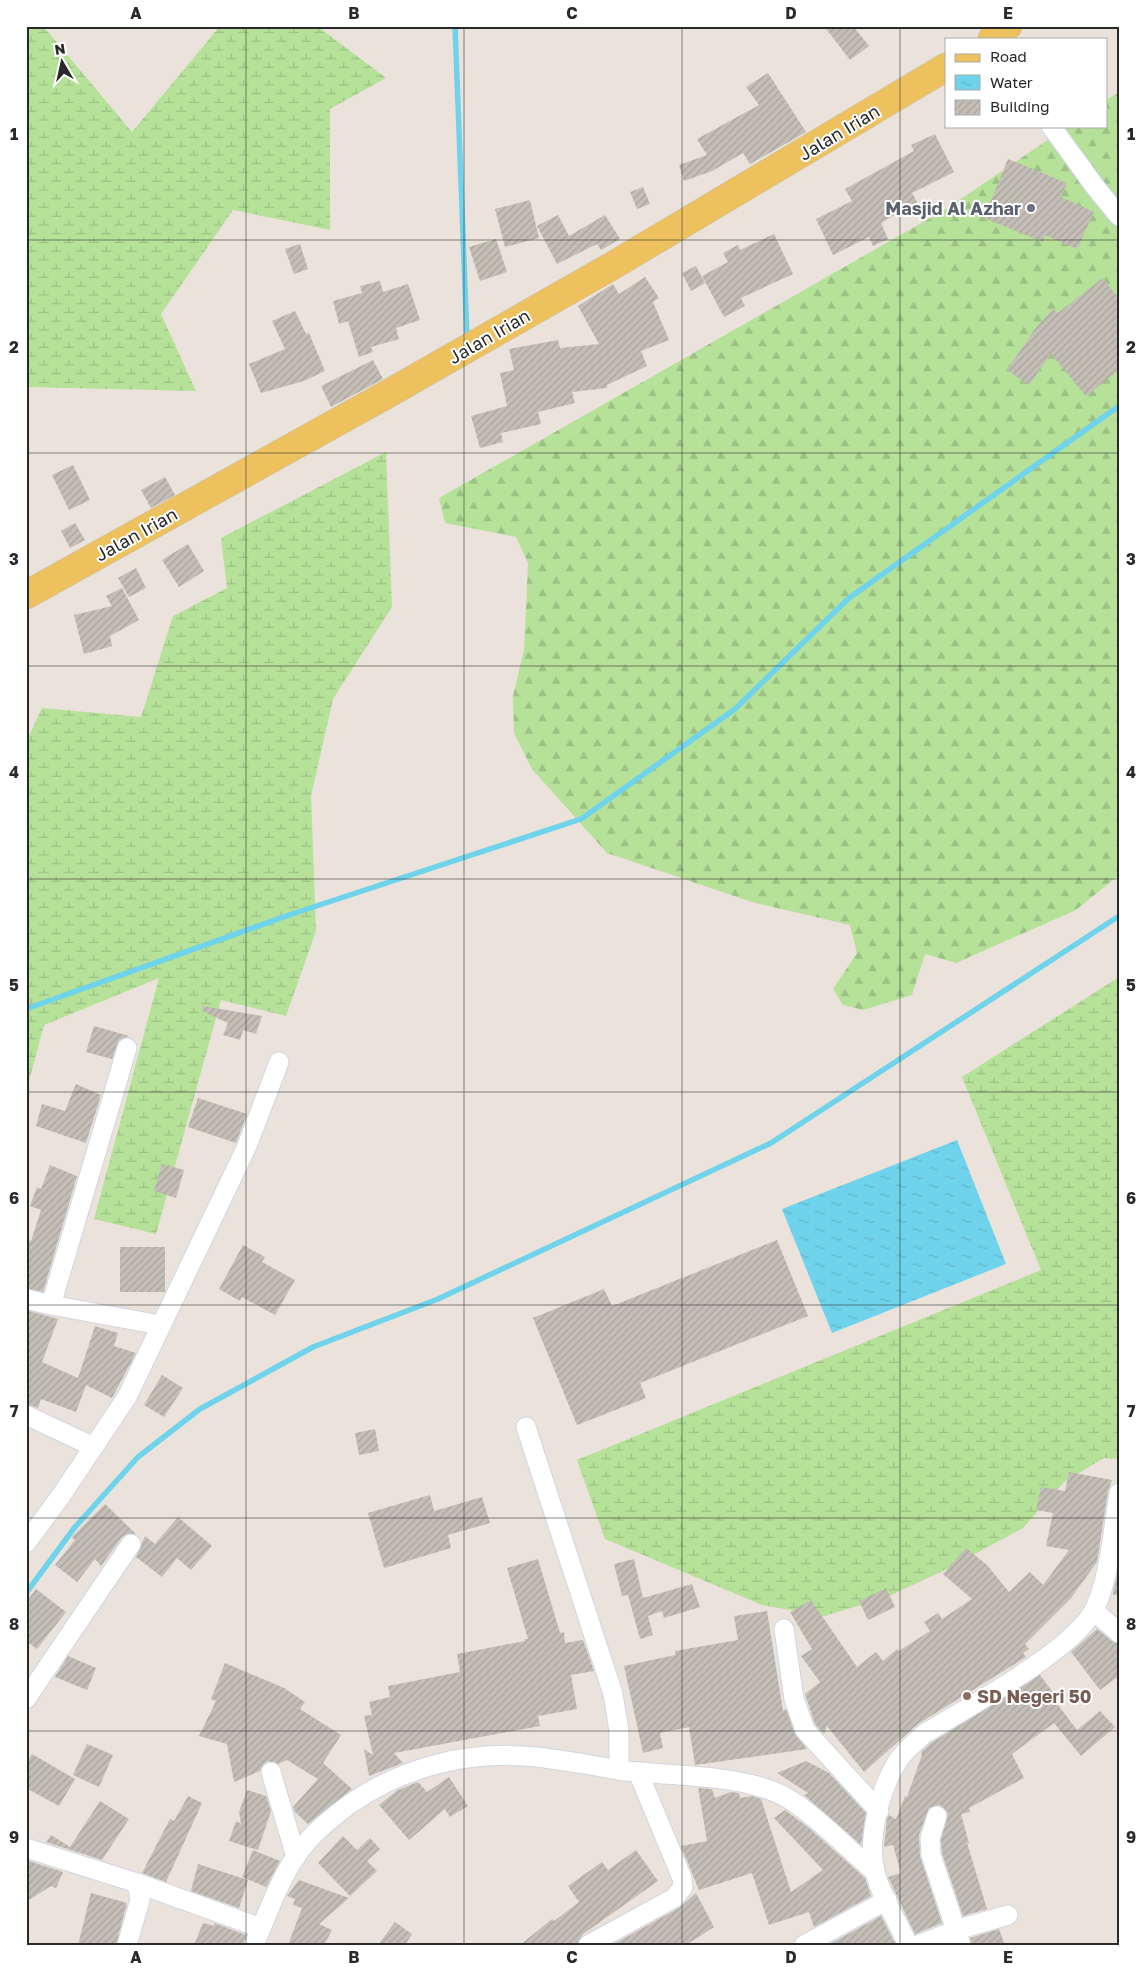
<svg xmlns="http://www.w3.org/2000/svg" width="1145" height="1971" font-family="'Golos Text',sans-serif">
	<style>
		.forest { fill: url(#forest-firs) }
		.wetland { fill: url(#wetland-marsh) }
		.water { fill: url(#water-ripples) }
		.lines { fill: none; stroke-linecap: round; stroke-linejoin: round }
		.stream { stroke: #70d3ec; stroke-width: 5.5 }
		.building { fill: url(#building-hatch) }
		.minor-casing { stroke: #d1d5e2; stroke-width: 21 }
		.primary-casing { stroke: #c3c3c3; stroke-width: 29 }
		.minor { stroke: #fff; stroke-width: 19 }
		.primary { stroke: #edc25e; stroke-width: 28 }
		.grid { fill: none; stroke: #292929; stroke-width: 1; stroke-opacity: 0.55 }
		.worship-dot { fill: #6b7280; stroke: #fff; stroke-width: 2 }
		.education-dot { fill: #8d6e63; stroke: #fff; stroke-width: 2 }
		.labels { text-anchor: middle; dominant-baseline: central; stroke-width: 4; stroke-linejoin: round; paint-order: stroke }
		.street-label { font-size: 18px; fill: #292929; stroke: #fff }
		.worship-label { font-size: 18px; font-weight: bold; fill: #5b616d; stroke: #fff; text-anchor: end }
		.education-label { font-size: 18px; font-weight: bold; fill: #785e54; stroke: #fff; text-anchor: start }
		.neatline { fill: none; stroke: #292929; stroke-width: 2 }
		.grid-label { font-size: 16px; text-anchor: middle; font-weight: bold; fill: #292929 }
	</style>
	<defs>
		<pattern id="forest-firs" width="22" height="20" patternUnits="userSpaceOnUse" patternTransform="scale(1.25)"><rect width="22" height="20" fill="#b6e199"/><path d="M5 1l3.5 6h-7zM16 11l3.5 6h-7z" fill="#9cc184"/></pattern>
		<pattern id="wetland-marsh" width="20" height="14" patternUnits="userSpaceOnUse" patternTransform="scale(1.25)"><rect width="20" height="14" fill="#b6e199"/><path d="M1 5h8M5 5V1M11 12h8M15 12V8" fill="none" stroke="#9cc184"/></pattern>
		<pattern id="water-ripples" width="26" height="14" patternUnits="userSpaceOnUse" patternTransform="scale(1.25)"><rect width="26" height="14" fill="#70d3ec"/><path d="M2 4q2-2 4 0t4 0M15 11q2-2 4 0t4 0" fill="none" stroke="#61b5ca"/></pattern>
		<pattern id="building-hatch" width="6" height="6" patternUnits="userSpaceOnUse" patternTransform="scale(1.25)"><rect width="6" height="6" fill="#c4beb7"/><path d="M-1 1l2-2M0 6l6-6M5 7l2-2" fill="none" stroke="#a8a39d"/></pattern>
	</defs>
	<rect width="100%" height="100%" fill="#ebe3db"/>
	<polygon class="forest" points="1119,92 1119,875 1076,910 956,963 925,954 912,995 863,1010 843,1005 833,989 857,953 850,925 755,903 607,853 532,769 514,733 513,696 524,650 528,563 516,537 445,523 439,498 946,209 1068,126 1106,126 1106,100"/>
	<g class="wetland">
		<polygon points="26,26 43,26 132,132 220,26 317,26 386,78 330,109 330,230 233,210 161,314 196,391 26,387"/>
		<polygon points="386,452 392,607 333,699 311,796 316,931 286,1016 221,1000 156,1234 94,1219 159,978 44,1025 26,1092 26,742 42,708 141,717 173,616 227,588 221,538"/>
		<polygon points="1119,977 1119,1459 1104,1458 1064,1482 1023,1528 947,1569 885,1598 824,1616 762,1605 605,1539 577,1460 1041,1270 962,1077"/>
	</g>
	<polygon class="water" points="957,1140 1006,1264 832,1333 782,1209"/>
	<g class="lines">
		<g class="stream">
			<polyline points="455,26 467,339"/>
			<polyline points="26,1009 289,915 581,819 735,709 849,598 1119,406"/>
			<polyline points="26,1593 75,1527 138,1457 200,1409 313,1347 438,1299 771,1143 1119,916"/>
		</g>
	</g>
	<g class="building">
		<polygon points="824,26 853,26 869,46 850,60"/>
		<polygon points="768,73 806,132 750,164 743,153 712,171 684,181 679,165 707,155 697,139 759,105 746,87"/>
		<polygon points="935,134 954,172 912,193 917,202 881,223 888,239 873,246 869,237 833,255 816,219 852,201 845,189 914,151 911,145"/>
		<polygon points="1008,159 1067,183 1061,197 1094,212 1077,249 1045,235 1043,242 984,218"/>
		<polygon points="643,187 650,204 637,209 630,192"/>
		<polygon points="530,200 539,238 505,247 495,209"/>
		<polygon points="558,215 569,236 605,215 620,239 601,250 597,244 557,264 537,226"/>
		<polygon points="774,234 793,274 741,298 745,306 724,317 702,276 728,262 723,253 738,245 740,250"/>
		<polygon points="496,239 507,272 480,281 469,247"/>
		<polygon points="300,244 308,269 294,274 285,249"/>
		<polygon points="696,266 705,283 691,291 682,273"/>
		<polygon points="645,277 659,298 653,302 669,340 641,351 647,366 607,385 607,388 572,392 575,403 538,412 541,424 501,433 503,442 480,448 471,416 507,406 500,373 514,370 509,349 558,340 560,348 599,344 578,306 613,284 619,294"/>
		<polygon points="1103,278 1119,299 1119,370 1086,396 1051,354 1029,385 1007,370 1035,329 1053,309 1058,313"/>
		<polygon points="380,281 383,292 408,284 420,320 396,328 399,339 371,347 373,352 359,357 348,321 339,324 333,301 362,293 360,286"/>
		<polygon points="295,311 306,334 309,333 325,371 304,381 261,393 249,364 285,349 272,321"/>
		<polygon points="373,360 383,379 331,407 321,386"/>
		<polygon points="73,465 90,500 69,510 52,475"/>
		<polygon points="165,477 175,495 151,508 141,490"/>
		<polygon points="75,523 85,540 70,548 61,531"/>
		<polygon points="188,544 204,571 179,587 162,560"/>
		<polygon points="136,568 146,588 129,597 118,578"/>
		<polygon points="122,588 139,620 110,636 112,646 84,654 74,615 112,606 106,596"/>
		<polygon points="203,1006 262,1016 256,1034 243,1030 240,1040 223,1035 228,1023 202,1011"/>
		<polygon points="94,1026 129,1036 119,1040 112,1059 86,1052"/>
		<polygon points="76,1084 101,1095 86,1143 36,1126 42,1104 65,1111"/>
		<polygon points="198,1098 247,1114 236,1143 188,1127"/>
		<polygon points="162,1164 184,1170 176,1198 154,1191"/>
		<polygon points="50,1165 77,1176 43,1292 26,1288 26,1239 31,1241 41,1210 30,1206 37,1187 41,1189"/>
		<polygon points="777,1240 808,1316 640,1383 646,1398 577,1425 533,1318 604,1289 612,1306"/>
		<polygon points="243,1245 265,1257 262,1262 295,1280 275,1315 242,1297 240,1301 219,1289"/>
		<rect x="120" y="1247" width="45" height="45"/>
		<polygon points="29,1311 58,1319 42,1362 78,1378 95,1326 118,1333 114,1346 136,1353 112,1398 86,1385 76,1412 41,1399 38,1408 26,1404 26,1319"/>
		<polygon points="162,1375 183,1388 164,1417 144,1405"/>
		<polygon points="375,1429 379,1451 359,1455 355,1433"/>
		<polygon points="1069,1472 1112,1480 1108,1491 1097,1562 1071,1598 1025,1644 1029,1649 1023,1653 1026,1657 918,1724 864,1772 827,1726 824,1734 815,1724 805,1694 820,1682 801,1656 812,1649 790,1612 811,1600 857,1667 876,1652 883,1661 897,1649 899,1651 930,1631 924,1622 938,1613 942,1619 972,1599 943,1574 966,1548 987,1565 1009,1592 1030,1572 1043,1585 1069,1550 1046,1546 1053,1513 1036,1510 1041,1487 1065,1491"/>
		<polygon points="430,1495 434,1511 482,1497 490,1523 448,1535 451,1548 384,1568 368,1513"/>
		<polygon points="105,1504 136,1534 127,1534 122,1537 101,1566 95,1559 77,1582 55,1565 75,1540 72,1537"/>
		<polygon points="178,1517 212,1546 191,1570 177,1558 162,1577 136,1557 145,1536 155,1544"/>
		<polygon points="538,1559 560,1633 564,1632 565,1643 583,1640 594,1671 571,1675 577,1709 538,1716 540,1726 394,1753 403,1763 369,1776 364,1749 373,1755 364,1716 372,1715 369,1702 390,1697 388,1686 460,1672 457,1654 525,1641 525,1639 528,1639 507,1568"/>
		<polygon points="634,1559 643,1598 692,1584 700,1607 664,1618 662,1611 648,1616 653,1635 640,1639 628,1595 622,1596 614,1564"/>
		<polygon points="1119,1568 1119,1594 1113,1595 1113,1592"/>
		<polygon points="886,1588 895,1607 868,1620 859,1601"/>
		<polygon points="36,1589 66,1612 37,1649 26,1641 26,1602"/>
		<polygon points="767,1611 783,1711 786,1709 795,1734 807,1749 695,1765 689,1727 660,1733 663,1748 643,1753 624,1666 675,1655 675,1651 738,1640 734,1616"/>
		<polygon points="1097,1629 1112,1641 1119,1644 1119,1676 1100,1690 1071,1652"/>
		<polygon points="68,1656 96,1668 87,1690 55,1677"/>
		<polygon points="225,1663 284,1688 305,1702 300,1709 341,1735 323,1763 352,1789 308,1824 295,1812 293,1807 318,1779 287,1760 278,1764 267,1761 263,1765 260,1771 234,1782 227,1744 199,1736 216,1701 211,1699"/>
		<polygon points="1040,1675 1055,1695 1052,1697 1077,1730 1100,1711 1115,1727 1081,1756 1054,1723 1012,1754 1024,1778 969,1808 970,1812 961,1814 969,1843 967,1843 987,1909 963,1916 942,1853 941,1839 948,1813 940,1805 929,1808 919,1835 920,1856 942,1923 915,1934 888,1877 901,1873 893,1845 884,1847 887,1818 889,1815 896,1819 905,1796 907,1797 922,1755 921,1752 931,1743"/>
		<polygon points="87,1744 113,1755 99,1787 73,1775"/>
		<polygon points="32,1754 75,1779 59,1806 26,1788 26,1763"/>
		<polygon points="806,1761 829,1773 866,1813 861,1845 804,1795 808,1793 777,1773"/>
		<polygon points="449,1777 468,1806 450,1817 445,1809 409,1840 379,1805 398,1790 418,1782 427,1792"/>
		<polygon points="698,1788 712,1789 715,1798 731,1792 739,1793 740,1798 752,1796 761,1799 791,1892 823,1870 774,1818 785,1810 809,1828 865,1878 871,1896 814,1927 809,1912 769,1925 752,1873 699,1890 681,1846 707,1841"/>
		<polygon points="247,1790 266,1796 271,1811 258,1850 229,1841 236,1821 241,1824 239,1812"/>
		<polygon points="188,1796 202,1803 166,1882 142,1873 170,1819 174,1821"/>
		<polygon points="100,1801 129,1819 102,1860 46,1842 51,1835 70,1847"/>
		<polygon points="343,1836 357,1850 370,1838 380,1849 367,1861 377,1871 350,1896 318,1863"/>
		<polygon points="253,1850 280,1861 266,1887 242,1877"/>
		<polygon points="636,1850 658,1881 583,1934 577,1945 520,1945 552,1919 554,1921 579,1902 568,1886 602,1862 608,1870"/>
		<polygon points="26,1860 63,1872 56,1888 51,1886 26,1902"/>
		<polygon points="198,1864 248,1880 239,1908 191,1891"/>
		<polygon points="299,1880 349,1898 319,1924 332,1930 324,1945 288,1945 302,1908 293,1905 295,1899 287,1896"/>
		<polygon points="91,1893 127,1903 116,1945 78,1945"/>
		<polygon points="696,1893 714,1927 686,1945 612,1945 679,1908"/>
		<polygon points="881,1916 896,1945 828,1945"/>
		<polygon points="395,1922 412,1934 405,1945 378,1945"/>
		<polygon points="203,1923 214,1926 214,1923 246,1935 243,1945 194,1945"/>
		<polygon points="999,1929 1005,1945 972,1945 970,1938"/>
	</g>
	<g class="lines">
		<g class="minor-casing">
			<g id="minor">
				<polyline points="1051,126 1096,188 1119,216"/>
				<polyline points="127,1048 51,1305 160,1325"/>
				<polyline points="26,1299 51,1305"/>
				<polyline points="26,1415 94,1447"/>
				<polyline points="526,1427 613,1694 619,1731 619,1770"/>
				<polyline points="26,1543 60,1497 127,1397 247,1146 279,1062"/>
				<polyline points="1094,1611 1119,1633"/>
				<polyline points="784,1629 794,1699 805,1730 879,1811"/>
				<polyline points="26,1699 131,1544"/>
				<polyline points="271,1772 296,1857"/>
				<polyline points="937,1816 930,1838 931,1855 961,1945"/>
				<polyline points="26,1848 137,1883 140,1900 127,1945"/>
				<polyline points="137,1883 261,1928"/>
				<path d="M254 1945C267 1915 278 1883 296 1856 310 1835 330 1819 350 1804 404 1766 471 1750 536 1757 564 1760 591 1765 618 1770 670 1777 752 1772 795 1803 824 1823 849 1850 875 1872"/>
				<polyline points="588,1945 674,1898 683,1887 682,1878 638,1772"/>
				<polyline points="804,1945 887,1900"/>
				<path d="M908 1945C898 1921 881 1897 875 1872 867 1838 880 1790 897 1762 904 1751 914 1743 924 1734 966 1708 1075 1650 1095 1608 1110 1576 1113 1528 1119 1493"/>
				<polyline points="918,1945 956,1930 1008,1915"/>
			</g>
		</g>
		<g class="primary-casing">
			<g id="primary">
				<polyline points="992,39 1008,26"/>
				<polyline points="26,595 384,396 612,266 946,67"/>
			</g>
		</g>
		<use href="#minor" class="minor"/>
		<use href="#primary" class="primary"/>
	</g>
	<path class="grid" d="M246 26V1945M464 26V1945M682 26V1945M900 26V1945M26 240H1119M26 453H1119M26 666H1119M26 879H1119M26 1092H1119M26 1305H1119M26 1518H1119M26 1731H1119"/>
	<circle class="worship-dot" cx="1031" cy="208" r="5"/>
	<circle class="education-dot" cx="967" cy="1696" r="5"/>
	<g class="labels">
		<g class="street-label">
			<text transform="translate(839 132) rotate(-31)">Jalan Irian</text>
			<text transform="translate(489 336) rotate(-30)">Jalan Irian</text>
			<text transform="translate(136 534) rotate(-29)">Jalan Irian</text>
		</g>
		<g class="worship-label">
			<text x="1021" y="208">Masjid Al Azhar</text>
		</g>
		<g class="education-label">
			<text x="977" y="1696">SD Negeri 50</text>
		</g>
	</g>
	<rect width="1145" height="1971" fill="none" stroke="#ffffff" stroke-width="55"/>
	<rect x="945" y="38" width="162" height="90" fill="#ffffff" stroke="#a9a9a9"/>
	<rect x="955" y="54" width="25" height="8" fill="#edc25e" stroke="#a9a9a9"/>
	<text x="990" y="62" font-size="15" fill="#292929">Road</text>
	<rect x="955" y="75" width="25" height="15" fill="url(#water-ripples)" stroke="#a9a9a9"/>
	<text x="990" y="88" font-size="15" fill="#292929">Water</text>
	<rect x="955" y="100" width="25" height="15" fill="url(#building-hatch)" stroke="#a9a9a9"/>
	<text x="990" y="112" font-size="15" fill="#292929">Building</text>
	<g transform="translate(62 62) rotate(351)" stroke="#ffffff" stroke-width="4" paint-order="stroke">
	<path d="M0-4L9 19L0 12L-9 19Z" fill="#292929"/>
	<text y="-8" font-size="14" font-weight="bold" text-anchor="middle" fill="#292929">N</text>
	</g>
	<rect x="28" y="28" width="1090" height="1916" class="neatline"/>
	<g class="grid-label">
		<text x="136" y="19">A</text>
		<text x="354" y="19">B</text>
		<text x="572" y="19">C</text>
		<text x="791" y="19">D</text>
		<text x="1008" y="19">E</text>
		<text x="14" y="140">1</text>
		<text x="1131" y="140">1</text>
		<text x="14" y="353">2</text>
		<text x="1131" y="353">2</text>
		<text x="14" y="565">3</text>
		<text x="1131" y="565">3</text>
		<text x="14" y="778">4</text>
		<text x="1131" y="778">4</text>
		<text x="14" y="991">5</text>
		<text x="1131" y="991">5</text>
		<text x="14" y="1204">6</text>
		<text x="1131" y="1204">6</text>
		<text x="14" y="1417">7</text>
		<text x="1131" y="1417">7</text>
		<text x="14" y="1630">8</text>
		<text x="1131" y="1630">8</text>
		<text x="14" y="1843">9</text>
		<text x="1131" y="1843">9</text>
		<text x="136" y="1963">A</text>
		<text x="354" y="1963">B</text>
		<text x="572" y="1963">C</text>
		<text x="791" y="1963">D</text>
		<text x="1008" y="1963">E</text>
	</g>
</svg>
